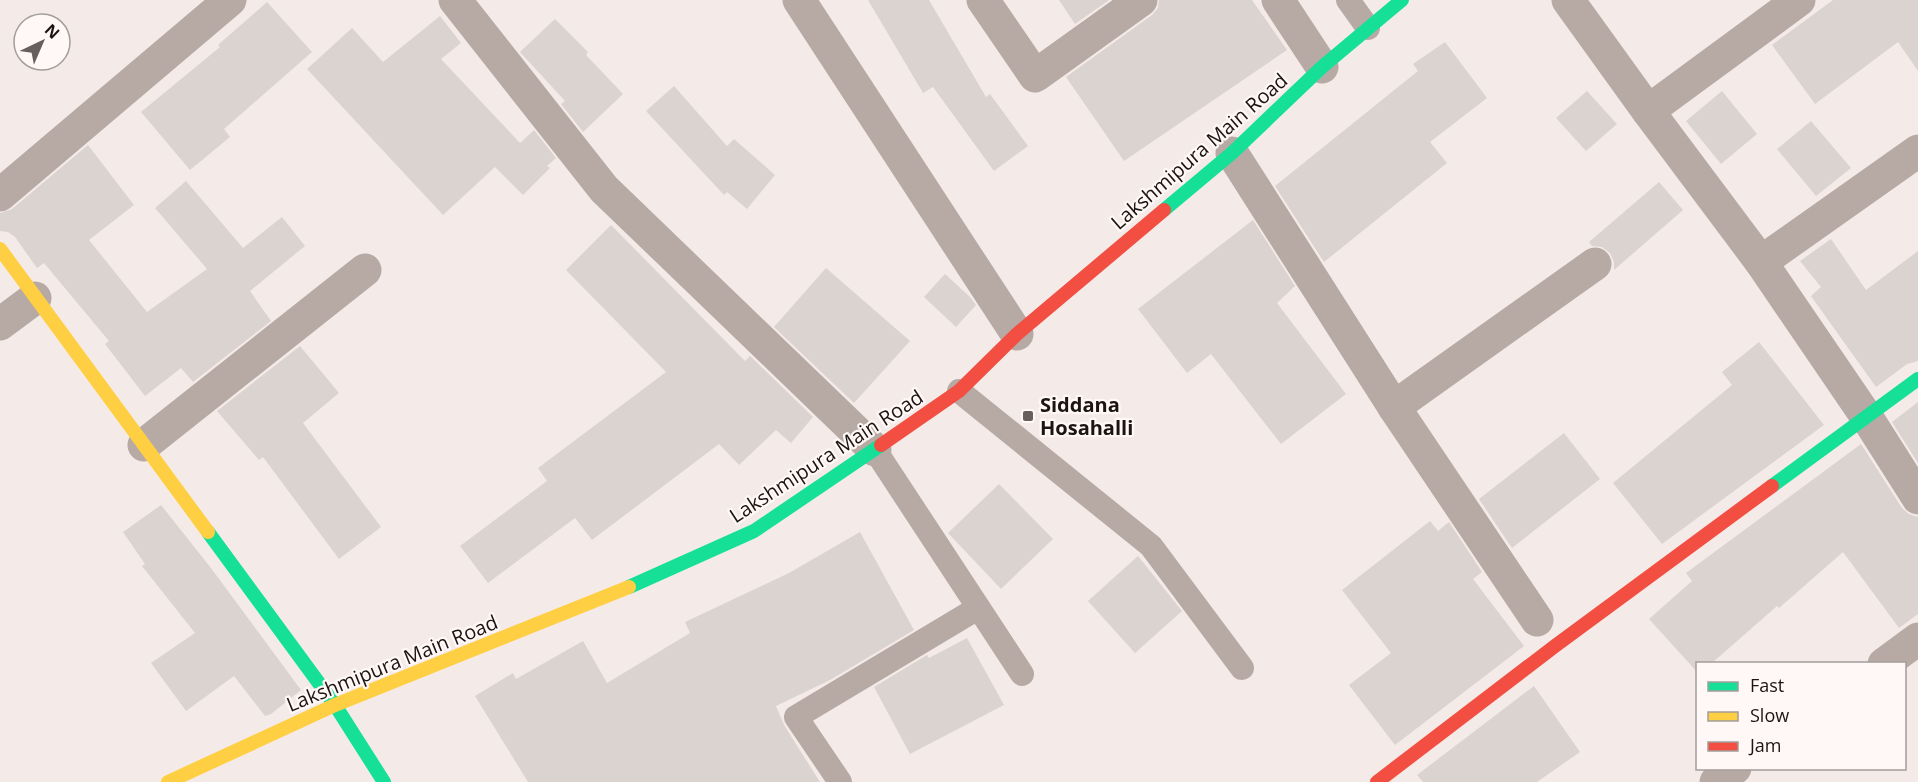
<svg xmlns="http://www.w3.org/2000/svg" width="1918" height="782" font-family="'Open Sans',sans-serif">
	<style>
		.building { fill: #dad3d0 }
		.lines { fill: none; stroke-linecap: round; stroke-linejoin: round }
		.lane { stroke: #b7aaa5; stroke-width: 24 }
		.street { stroke: #b7aaa5; stroke-width: 33 }
		.fast { stroke: #16e098; stroke-width: 14 }
		.slow { stroke: #ffcf43; stroke-width: 14 }
		.jam { stroke: #f24e42; stroke-width: 14 }
		.poi-dot { fill: #665f5d; stroke: #fff8f6; stroke-width: 2 }
		.labels { text-anchor: middle; dominant-baseline: central; stroke-width: 4.5; stroke-linejoin: round; paint-order: stroke }
		.street-label { font-size: 20px; fill: #1a1412; stroke: #fff8f6 }
		.poi-label { font-size: 20px; font-weight: bold; fill: #1a1412; stroke: #fff8f6; text-anchor: start }
	</style>
	<rect width="100%" height="100%" fill="#f4ebe8"/>
	<g class="building">
		<polygon points="868,0 929,0 986,97 990,94 1028,146 994,171 933,87 923,93"/>
		<polygon points="1059,0 1109,0 1075,24"/>
		<polygon points="1159,0 1252,0 1287,50 1124,161 1066,77 1152,15 1158,8"/>
		<polygon points="1833,0 1918,0 1918,71 1898,42 1815,104 1772,45"/>
		<polygon points="267,2 312,52 224,129 230,137 190,170 141,112 220,47 218,45"/>
		<polygon points="440,16 461,43 441,59 520,143 534,130 556,158 547,166 550,168 523,195 495,167 443,215 307,69 352,28 383,62"/>
		<polygon points="555,19 588,52 586,55 623,94 583,132 561,104 565,101 520,52"/>
		<polygon points="1445,42 1487,98 1430,142 1447,163 1324,262 1275,186 1418,71 1413,64"/>
		<polygon points="674,86 727,146 734,139 775,175 747,209 727,192 724,195 646,111"/>
		<polygon points="1587,91 1617,124 1586,151 1556,118"/>
		<polygon points="1722,91 1757,134 1721,164 1686,121"/>
		<polygon points="1811,121 1851,168 1816,196 1777,149"/>
		<polygon points="88,145 134,205 89,240 147,312 207,269 155,208 186,181 243,248 282,217 305,246 250,291 271,321 193,382 181,368 145,396 105,344 109,341 44,263 37,268 15,237 8,232 0,231 0,213 12,209"/>
		<polygon points="1659,182 1683,210 1614,270 1614,262 1610,253 1602,247 1592,246 1589,242"/>
		<polygon points="1253,220 1295,286 1277,303 1346,394 1281,444 1211,354 1187,373 1138,309"/>
		<polygon points="611,225 745,361 750,356 813,417 791,443 776,430 739,465 719,444 592,540 575,518 488,583 460,546 547,481 538,468 666,372 566,270"/>
		<polygon points="1831,239 1866,290 1918,251 1918,361 1907,364 1876,387 1811,296 1821,287 1800,261"/>
		<polygon points="826,268 910,341 854,403 774,327"/>
		<polygon points="945,274 970,297 976,305 956,327 924,297"/>
		<polygon points="1759,342 1824,425 1662,544 1613,483 1732,385 1722,372"/>
		<polygon points="300,346 339,393 303,423 381,527 339,559 263,457 259,460 217,411"/>
		<polygon points="1918,402 1918,463 1892,422"/>
		<polygon points="1564,433 1600,479 1512,548 1479,499"/>
		<polygon points="1861,444 1902,508 1909,514 1918,517 1918,614 1899,628 1843,552 1779,608 1777,606 1712,663 1698,663 1698,673 1649,619 1692,581 1686,573"/>
		<polygon points="999,484 1053,539 1001,589 948,533"/>
		<polygon points="161,505 211,568 301,690 271,714 265,716 234,676 186,711 151,663 195,633 142,566 145,564 123,532"/>
		<polygon points="1430,521 1438,531 1449,522 1482,572 1473,579 1524,646 1395,745 1349,685 1391,653 1342,590"/>
		<polygon points="860,532 914,630 830,680 776,706 784,725 820,782 528,782 475,696 513,673 516,679 583,641 607,683 690,633 685,622 789,573"/>
		<polygon points="1138,556 1182,611 1135,653 1088,601"/>
		<polygon points="967,638 1004,705 910,754 874,687 927,655 929,658"/>
		<polygon points="1534,686 1580,752 1537,782 1423,782 1417,775"/>
	</g>
	<g class="lines">
		<g class="lane">
			<polyline points="1348,0 1368,28"/>
			<polyline points="959,391 1151,546 1242,668"/>
			<polyline points="875,450 1022,674"/>
			<polyline points="840,782 796,717 978,608"/>
		</g>
		<g class="street">
			<polyline points="455,0 604,189 875,450"/>
			<polyline points="799,0 1017,334"/>
			<polyline points="983,0 1035,76 1141,0"/>
			<polyline points="1278,0 1322,67"/>
			<polyline points="1568,0 1648,111 1761,262 1866,416 1918,498"/>
			<polyline points="1648,111 1799,0"/>
			<polyline points="1232,153 1394,407 1537,620"/>
			<polyline points="0,195 230,0"/>
			<polyline points="1761,262 1918,151"/>
			<polyline points="0,324 35,298"/>
			<polyline points="1394,407 1595,264"/>
			<polyline points="144,445 365,270"/>
			<polyline points="1884,664 1918,639"/>
			<polyline points="1716,782 1735,768"/>
		</g>
		<g class="fast">
			<polyline points="1164,210 1232,153 1322,67 1402,0"/>
			<polyline points="1772,486 1918,379"/>
			<polyline points="208,532 335,705 384,782"/>
			<polyline points="629,587 754,531 881,445"/>
		</g>
		<g class="slow">
			<polyline points="0,249 208,532"/>
			<polyline points="168,782 335,705 629,587"/>
		</g>
		<g class="jam">
			<polyline points="881,445 959,391 1017,334 1164,210"/>
			<polyline points="1377,782 1555,646 1772,486"/>
		</g>
	</g>
	<rect class="poi-dot" x="1022" y="410" width="12" height="12" rx="3"/>
	<g class="labels">
		<g class="street-label">
			<text transform="translate(1199 151) rotate(-41)">Lakshmipura Main Road</text>
			<text transform="translate(826 456) rotate(-33)">Lakshmipura Main Road</text>
			<text transform="translate(392 663) rotate(-22)">Lakshmipura Main Road</text>
		</g>
		<g class="poi-label">
			<text x="1040" y="404">Siddana<tspan x="1040" dy="23">Hosahalli</tspan></text>
		</g>
	</g>
	<rect x="1696" y="662" width="210" height="108" fill="#fff8f6" stroke="#a39d9b" stroke-width="1.5"/>
	<rect x="1708" y="682" width="30" height="9" fill="#16e098" stroke="#a39d9b" stroke-width="1.5"/>
	<text x="1750" y="692" font-size="18" fill="#1a1412">Fast</text>
	<rect x="1708" y="712" width="30" height="9" fill="#ffcf43" stroke="#a39d9b" stroke-width="1.5"/>
	<text x="1750" y="722" font-size="18" fill="#1a1412">Slow</text>
	<rect x="1708" y="742" width="30" height="9" fill="#f24e42" stroke="#a39d9b" stroke-width="1.5"/>
	<text x="1750" y="752" font-size="18" fill="#1a1412">Jam</text>
	<g transform="translate(42 42) rotate(44)"><circle r="28" fill="#fff8f6" stroke="#a39d9b" stroke-width="1.5"/>
	<path d="M0-4.5L10 22L0 15L-10 22Z" fill="#665f5d"/>
	<text y="-9" font-size="16" font-weight="bold" text-anchor="middle" fill="#1a1412">N</text>
	</g>
</svg>
